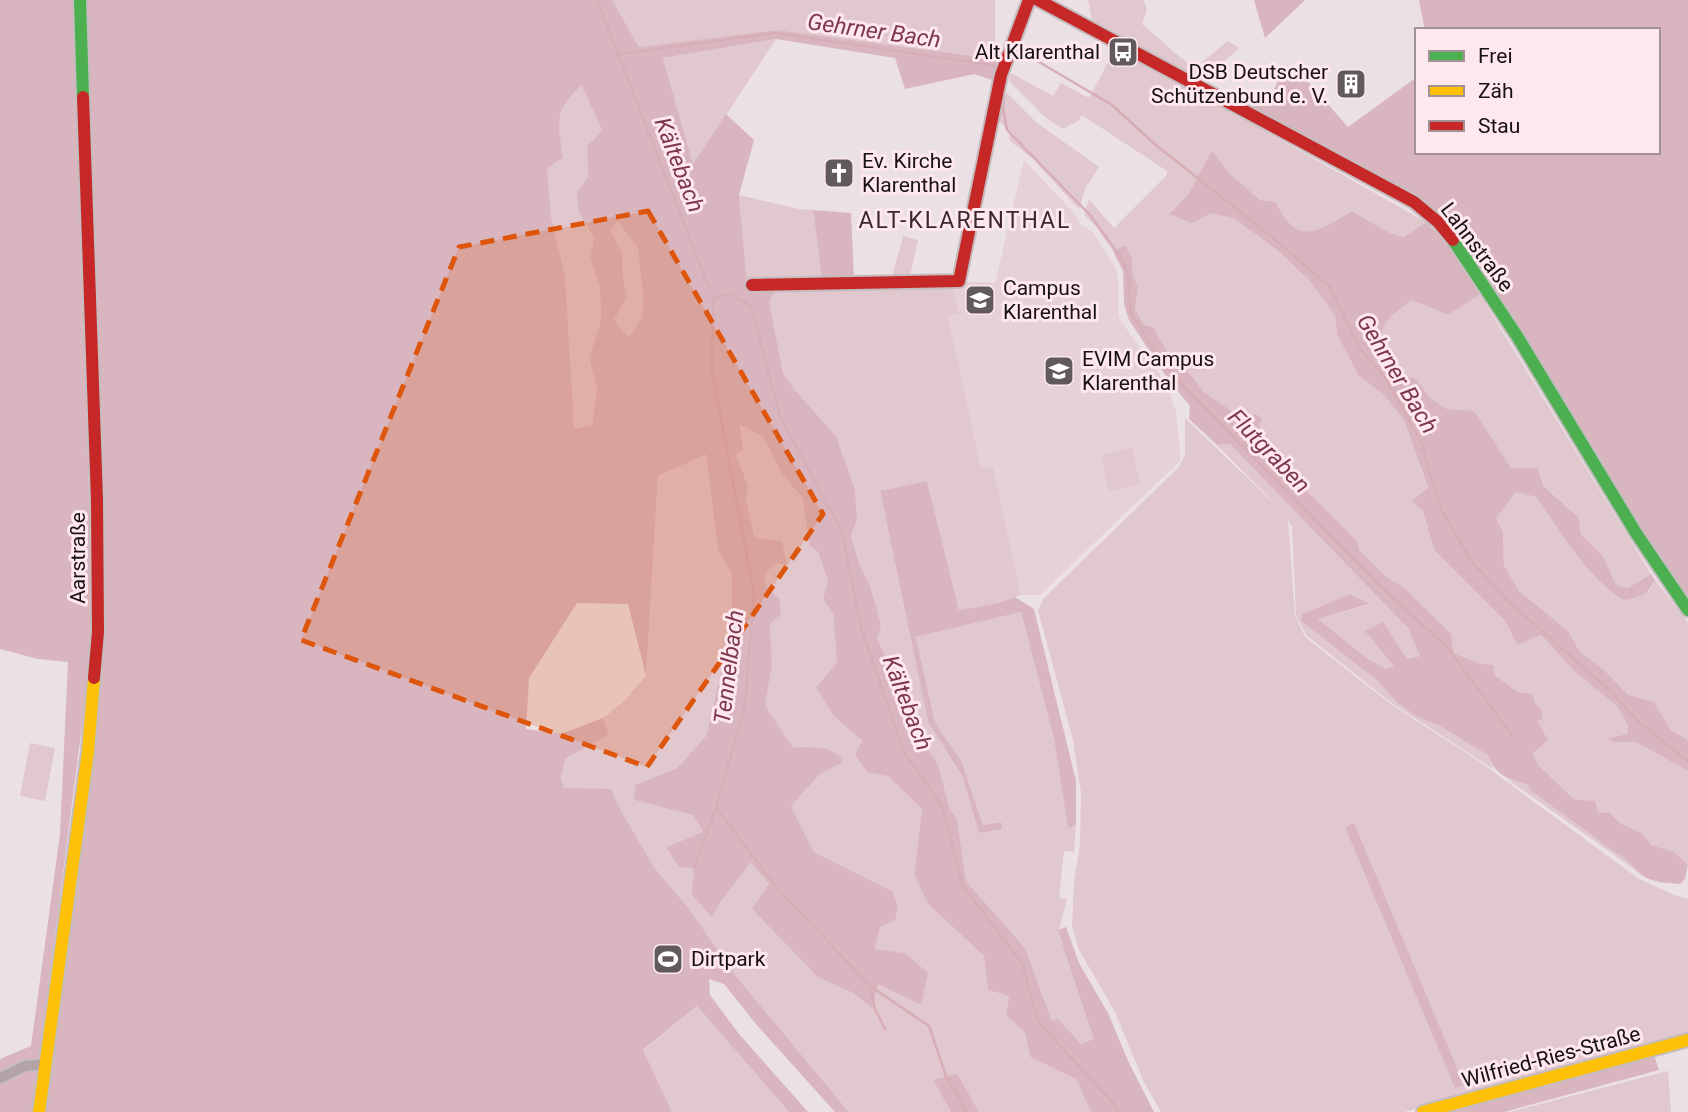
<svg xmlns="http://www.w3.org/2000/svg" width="1688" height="1112" font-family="Roboto,sans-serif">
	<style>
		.built { fill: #e6d1d6 }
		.green { fill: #e1c7ce }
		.forest { fill: #d9b6bf; fill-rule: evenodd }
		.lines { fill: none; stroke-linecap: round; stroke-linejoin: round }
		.stream { stroke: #d7adb8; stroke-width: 2.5 }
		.street-casing { stroke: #c4bcbe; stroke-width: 13 }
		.fast-casing { stroke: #c4bcbe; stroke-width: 16 }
		.slow-casing { stroke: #c4bcbe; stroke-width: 16 }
		.jam-casing { stroke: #c4bcbe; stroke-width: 16 }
		.street { stroke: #b3a4a8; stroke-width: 10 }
		.fast { stroke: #4caf50; stroke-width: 12 }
		.slow { stroke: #ffc107; stroke-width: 12 }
		.jam { stroke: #c62828; stroke-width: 12 }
		.marked { fill: #de550c; fill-opacity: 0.2; stroke: #de550c; stroke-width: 5; stroke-dasharray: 14 9; stroke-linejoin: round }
		.labels { text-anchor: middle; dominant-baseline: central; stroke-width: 6; stroke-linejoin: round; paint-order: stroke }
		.poi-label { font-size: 21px; fill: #181113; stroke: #fee8ed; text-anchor: start }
		.street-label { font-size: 21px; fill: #181113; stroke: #fee8ed }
		.water-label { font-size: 23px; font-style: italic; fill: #7c374d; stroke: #fee8ed }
		.neighbourhood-label { font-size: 23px; letter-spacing: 2px; fill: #39292d; stroke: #fee8ed }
	</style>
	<rect width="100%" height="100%" fill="#ebe0e3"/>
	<polygon class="built" points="1024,160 1074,213 1081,225 1093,232 1115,267 1118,276 1118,311 1120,320 1166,383 1176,412 1180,449 1180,461 1040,595 1021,595 993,467 981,469 948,316 952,285 961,281 995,283"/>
	<g class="green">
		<polygon points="612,0 995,0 995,49 982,57 777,30 639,47"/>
		<path d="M1088 0H1143L1147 9 1142 24 1182 59 1197 66 1228 41 1239 48C1228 60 1214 66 1205 81L1092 20Z"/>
		<polygon points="776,39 693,165 663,58"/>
		<path d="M1116 47 1426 222 1404 237 1390 233 1352 211C1317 231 1298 248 1276 202L1260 200 1229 173 1212 150 1189 193 1169 213 1211 212 1233 218 1276 249 1311 282 1335 316 1337 334 1358 375 1383 394 1404 420 1428 489 1423 511 1434 550 1506 622 1517 644 1541 635 1575 672 1617 705 1628 725 1627 734 1608 738 1613 742H1636L1688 771V865L1675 852 1651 845 1643 834 1620 823 1609 812 1597 813 1595 801 1574 799 1538 765 1533 753 1537 721 1533 694 1518 692 1481 664 1453 653 1403 587 1388 578 1359 550 1358 542 1289 473 1276 468C1267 446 1237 437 1233 413L1204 392 1188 371 1169 354 1153 327 1144 325 1135 309 1138 288 1133 275 1132 258 1125 245 1113 251 1098 229 1084 214 1089 199 1114 228 1167 175V171L1082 115 1078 121 1063 129 1045 117 1009 81 1011 73 1053 96 1061 83 1089 98Z"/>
		<path d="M582 84 602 131 587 146 588 177 579 212 594 237 590 258 600 288 601 321 589 357 597 390 592 425 573 429 565 276 551 216 547 168 563 158C557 123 553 110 582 84Z"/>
		<polygon points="1006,92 1037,123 1099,167 1086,187 1079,209 1033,159 1009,140 1009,130 997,120"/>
		<polygon points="739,195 798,209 813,210 822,279 747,282"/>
		<polygon points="618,222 638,248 643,295 642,317 629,339 614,320 627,296 623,279 622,252 610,230"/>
		<polygon points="903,236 918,240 910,276 892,277"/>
		<polygon points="952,285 959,313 948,316 981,468 993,467 1021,595 998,603 959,610 927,481 880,492 928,722 962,777 979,833 1000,822 983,825 962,762 935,723 916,637 1021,612 1054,739 1068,827 1076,825 1074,852 1064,851 1059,898 1067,899 1059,930 1095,1039 1081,1044 1058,1020 1052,1021 1025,948 966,881 957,818 950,810 938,764 919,735 904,683 893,673 877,638 869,583 860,566 851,536 857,519 855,489 836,436 795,390 783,373 769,301 777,289"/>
		<path d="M1480 295 1651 574 1628 588 1616 585 1603 556 1581 534 1579 518 1543 484 1538 468H1511L1474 412 1447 409 1429 397 1416 380 1399 374 1398 367 1385 359C1376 324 1386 320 1412 300L1448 315Z"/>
		<polygon points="1185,418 1281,510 1217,445 1230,444 1409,628 1420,656 1407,659 1383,623 1395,666 1386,669 1368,659 1318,619 1368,605 1351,594 1302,614 1377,680 1396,702 1419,718 1438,725 1489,755 1493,769 1393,704 1306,635 1296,615 1292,527 1288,520 1295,615 1305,637 1392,705 1480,762 1639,879 1674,895 1688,899 1688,1034 1404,1112 1161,1112 1144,1082 1115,1012 1079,950 1072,926 1074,881 1080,845 1081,793 1073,740 1038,610 1044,598 1179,467 1185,455"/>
		<polygon points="739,425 763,437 782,474 803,499 809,545 818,552 828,581 823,599 833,614 837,663 834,716 854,732 888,776 922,809 914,875 928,904 984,956 988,990 1009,996 1006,1015 1025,1033 1030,1057 1076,1079 1091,1112 979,1112 957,1073 933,1080 951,1112 849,1112 735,975 690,910 654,867 621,811 611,789 564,789 561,778 565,759 608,734 603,718 622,703 646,676 658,476 706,453 718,550 732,574 732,624 706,736 677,768 635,785 634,800 693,815 703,832 666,847 694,868 712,917 721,901 751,861 769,884 819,978 853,993 871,1007 878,984 920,1004 905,953 875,950 879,926 892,891 814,852 791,806 820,774 832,750 793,747 765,705 772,665 770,624 781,614 780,599 766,587 764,575 775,564 787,565 755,538 746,500 748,486 736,454"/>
		<polygon points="1132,448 1140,484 1109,491 1101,455"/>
		<path d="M1516 492 1536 497C1562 534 1585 575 1623 600L1650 590 1655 580 1688 623V740L1671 730 1654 702 1628 696 1605 671 1580 652 1568 631 1519 591 1504 565 1503 532 1496 518Z"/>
		<polygon points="30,743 55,748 45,801 20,796"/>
		<polygon points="1507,779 1527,784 1531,791 1616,853 1628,859 1634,869"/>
		<polygon points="697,1006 789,1112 672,1112 643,1051"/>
		<polygon points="1668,1071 1671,1112 1510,1112"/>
	</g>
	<g class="forest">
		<polygon points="0,0 73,0 91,556 92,612 88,680 32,1112 0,1112 0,1059 31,1046 60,834 68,662 38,659 0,649"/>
		<path d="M87 0H612L639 47 777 30 981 57 995 49 1006 52 995 81 974 74 905 89 895 58 776 39 663 58 693 164 726 114 754 140 739 195 747 282 777 289 769 301 783 373 795 390 836 436 855 489 857 519 851 536 860 566 869 583 881 625 877 638 893 673 904 683 919 735 938 764 950 810 957 818 966 881 1025 948 1052 1021 1058 1019 1081 1044 1094 1039 1058 930 1066 927 1079 963 1108 1013 1129 1063 1154 1112H1091L1076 1079 1030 1057 1025 1033 1006 1015 1009 996 988 990 984 956 928 904 914 875 922 809 888 776 867 772 855 755 862 741 834 716 816 687 837 663 833 614 823 599 828 581 818 552 809 545 803 499 782 474 763 437 740 425 743 450 736 454 748 486 746 500 755 538 782 541 787 565 775 564 764 575 766 587 780 599 781 614 770 624 772 665 765 705 793 747C810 748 836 744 843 762L820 774 791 806 814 852 892 891 898 906 895 920 880 927 875 949 905 953 928 973 921 1005 878 984 872 1008 853 993 819 978 752 909 769 884 751 862 721 901 712 917 692 895 694 868 679 867 666 847 703 832 693 815 634 800 635 785 677 768 706 736 732 624V574L718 550 706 454 658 476 646 676 628 604 577 603 529 678 526 729 561 734 603 718 609 734 565 759 561 778 564 788 611 789 621 811 654 867 690 910 735 975 849 1112H835L755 1023 724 984 709 979 710 995 739 1034 808 1112H789L697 1006 643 1050 672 1112H46L97 722ZM582 85 602 131 587 146 588 177 577 193 579 212 594 237 590 258 600 288 601 321 589 357 597 390 592 425 574 429 565 276 551 216 547 168 563 158C558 123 553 110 582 85ZM618 222 638 248 643 295 642 317 629 338 614 320 627 296 623 279 622 252 610 230Z"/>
		<polygon points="1254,0 1305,0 1265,38"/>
		<polygon points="1419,0 1688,0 1688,600 1651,546 1442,219 1253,107 1255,103 1269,100 1278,81 1304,77 1348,127 1417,77 1417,152 1658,152 1658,30 1425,30"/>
		<path d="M1212 150 1229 173 1260 200 1276 202C1298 248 1317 231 1352 211L1390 233 1404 237 1426 222 1444 240 1480 295 1448 315 1412 300C1386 320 1376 324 1385 359L1398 367 1399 374 1417 380 1429 397 1447 409 1474 411 1511 468H1538L1543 485 1579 518 1581 534 1603 556 1616 585 1628 588 1651 574 1655 580C1647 596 1639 597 1623 600 1585 575 1562 534 1536 497L1516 492 1496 518 1503 532 1504 565 1519 591 1568 631 1580 652 1605 671 1628 695 1654 702 1671 730 1688 740V771L1636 742H1613L1608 738 1627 734 1628 725 1616 705 1575 672 1541 635 1517 645 1506 622 1434 550 1423 511 1412 501 1428 488 1404 420 1383 394 1358 375 1337 334 1335 316 1311 282 1276 249 1233 218 1211 213 1192 223 1169 214 1189 193Z"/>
		<polygon points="813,210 851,213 854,278 822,279"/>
		<path d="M1125 245 1132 258 1133 275 1138 288 1135 309 1144 325 1153 327 1169 354 1188 371 1204 392 1234 413 1235 423 1256 414 1262 419 1256 435 1259 439V447L1272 458 1276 468 1289 473 1358 542 1359 550 1388 578 1403 587 1451 634 1453 653 1481 664 1493 665 1495 675 1518 692 1533 694 1535 704 1542 710V719L1537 721 1548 740 1533 753 1538 765 1574 799 1595 801 1598 813 1609 812 1620 823 1643 834 1651 845 1675 852 1688 865 1685 879 1680 884C1663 883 1645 882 1633 867 1627 860 1625 857 1616 853L1531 791 1527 784C1507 779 1495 775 1488 755L1438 725 1419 718 1396 702 1377 680 1301 621 1302 614 1350 594 1369 604 1318 619 1368 659 1386 669 1394 666 1365 631 1383 622 1407 659 1420 656 1408 628 1230 444 1217 445 1189 419 1190 406 1170 382 1129 320 1124 304 1123 271 1113 251Z"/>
		<polygon points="927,481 959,610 998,603 1015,597 1034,609 1076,781 1076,825 1068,828 1054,739 1021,612 916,637 935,723 962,762 983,825 1001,822 1002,829 979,833 962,776 928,722 880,491"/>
		<polygon points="1354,823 1464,1085 1455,1088 1345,827"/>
		<polygon points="1654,1055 1659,1070 1504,1112 1446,1112"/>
		<polygon points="957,1073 979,1112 951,1112 933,1080"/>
	</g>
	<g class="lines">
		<g class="stream">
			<polyline points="597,0 709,288"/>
			<polyline points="1017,49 1112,105 1157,146 1266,232 1330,287 1360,349 1385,377 1421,442 1441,509 1472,562 1509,602 1607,688 1641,724 1688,761"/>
			<polyline points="619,54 775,33 999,66"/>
			<polyline points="1006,82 1010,68"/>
			<polyline points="1004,94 1003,108 1007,130 1091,216 1121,258 1128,275 1131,313 1163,365 1381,587 1448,648 1513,737"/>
			<polyline points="694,868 716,808"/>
			<polyline points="870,986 875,1009 885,1029"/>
			<polyline points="967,1112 946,1076 929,1026 870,986 778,889 716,808 745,705 754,593 712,371 713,298 731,294 751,306 780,416 842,532 861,628 904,752 942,806 963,886 1022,963 1038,1022 1115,1105 1118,1112"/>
		</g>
		<g class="street-casing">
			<polyline id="street" points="0,1078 25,1066 46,1064"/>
		</g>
		<g class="fast-casing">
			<g id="fast">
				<polyline points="80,0 83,97"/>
				<polyline points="1453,240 1517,336 1636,533 1688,610"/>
			</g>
		</g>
		<g class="slow-casing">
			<g id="slow">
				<polyline points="39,1112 88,752 94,678"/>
				<polyline points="1423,1112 1688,1040"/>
			</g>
		</g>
		<g class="jam-casing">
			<g id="jam">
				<polyline points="1038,0 1414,202 1438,222 1453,240"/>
				<polyline points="83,97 97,500 98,632 94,678"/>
				<polyline points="752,285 959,281 1001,75 1029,0"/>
			</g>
		</g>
		<use href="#street" class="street"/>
		<use href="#fast" class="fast"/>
		<use href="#slow" class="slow"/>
		<use href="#jam" class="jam"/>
	</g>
	<path class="marked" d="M648 211 823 514 647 767 301 640 459 247Z"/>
	<defs>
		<g id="bus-square" transform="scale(1.575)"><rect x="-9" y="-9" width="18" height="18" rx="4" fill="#62595c" stroke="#fee8ed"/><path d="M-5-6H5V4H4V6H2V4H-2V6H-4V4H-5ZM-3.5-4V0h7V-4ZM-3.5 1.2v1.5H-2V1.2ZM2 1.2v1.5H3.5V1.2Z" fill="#fff"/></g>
		<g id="building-square" transform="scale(1.575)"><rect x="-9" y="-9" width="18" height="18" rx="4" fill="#62595c" stroke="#fee8ed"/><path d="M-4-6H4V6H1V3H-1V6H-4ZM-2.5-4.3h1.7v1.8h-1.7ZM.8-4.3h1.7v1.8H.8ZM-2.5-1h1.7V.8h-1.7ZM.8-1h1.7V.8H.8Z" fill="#fff"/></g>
		<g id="church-square" transform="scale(1.575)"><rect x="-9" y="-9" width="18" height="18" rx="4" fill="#62595c" stroke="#fee8ed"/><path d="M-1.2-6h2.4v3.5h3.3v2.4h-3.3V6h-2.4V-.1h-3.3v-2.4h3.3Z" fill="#fff"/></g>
		<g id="school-square" transform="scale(1.575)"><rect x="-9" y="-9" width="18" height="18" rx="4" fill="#62595c" stroke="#fee8ed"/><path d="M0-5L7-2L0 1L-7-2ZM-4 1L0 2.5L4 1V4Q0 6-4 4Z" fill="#fff"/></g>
		<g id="stadium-square" transform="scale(1.575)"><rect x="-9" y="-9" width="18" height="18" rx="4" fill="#62595c" stroke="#fee8ed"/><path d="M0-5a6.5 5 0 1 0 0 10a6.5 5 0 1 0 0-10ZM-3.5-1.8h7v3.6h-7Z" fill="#fff"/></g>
	</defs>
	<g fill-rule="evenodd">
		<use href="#bus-square" x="1123" y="52"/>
		<use href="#building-square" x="1351" y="84"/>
		<use href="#church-square" x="839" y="173"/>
		<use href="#school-square" x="980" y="300"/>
		<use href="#school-square" x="1059" y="371"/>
		<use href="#stadium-square" x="668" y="959"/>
	</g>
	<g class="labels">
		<g class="poi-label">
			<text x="1100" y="52" text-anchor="end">Alt Klarenthal</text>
			<text x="1328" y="72" text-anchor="end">DSB Deutscher<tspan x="1328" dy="24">Schützenbund e. V.</tspan></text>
			<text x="862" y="161">Ev. Kirche<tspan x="862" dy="24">Klarenthal</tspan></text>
			<text x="1003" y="288">Campus<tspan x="1003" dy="24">Klarenthal</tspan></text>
			<text x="1082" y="359">EVIM Campus<tspan x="1082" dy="24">Klarenthal</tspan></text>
			<text x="691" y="959">Dirtpark</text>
		</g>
		<g class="street-label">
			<text transform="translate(1477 247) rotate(53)">Lahnstraße</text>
			<text transform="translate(78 558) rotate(-90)">Aarstraße</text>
			<text transform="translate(1551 1057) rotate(-15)">Wilfried-Ries-Straße</text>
		</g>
		<g class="water-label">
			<text transform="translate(874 31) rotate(8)">Gehrner Bach</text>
			<text transform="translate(679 165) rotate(69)">Kältebach</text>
			<text transform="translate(1397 374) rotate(59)">Gehrner Bach</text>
			<text transform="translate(1269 451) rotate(46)">Flutgraben</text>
			<text transform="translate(729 667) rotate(-83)">Tennelbach</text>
			<text transform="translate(907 703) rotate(69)">Kältebach</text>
		</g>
		<g class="neighbourhood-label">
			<text x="965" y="220">ALT-KLARENTHAL</text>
		</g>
	</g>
	<rect x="1415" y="28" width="245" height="126" fill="#fee8ed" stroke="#a29296" stroke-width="2"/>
	<rect x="1429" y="51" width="35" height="10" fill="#4caf50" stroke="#a29296" stroke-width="2"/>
	<text x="1478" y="63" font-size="21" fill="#181113">Frei</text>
	<rect x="1429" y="86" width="35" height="10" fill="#ffc107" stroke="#a29296" stroke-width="2"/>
	<text x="1478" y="98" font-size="21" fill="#181113">Zäh</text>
	<rect x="1429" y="121" width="35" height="10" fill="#c62828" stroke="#a29296" stroke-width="2"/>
	<text x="1478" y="133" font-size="21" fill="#181113">Stau</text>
</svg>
